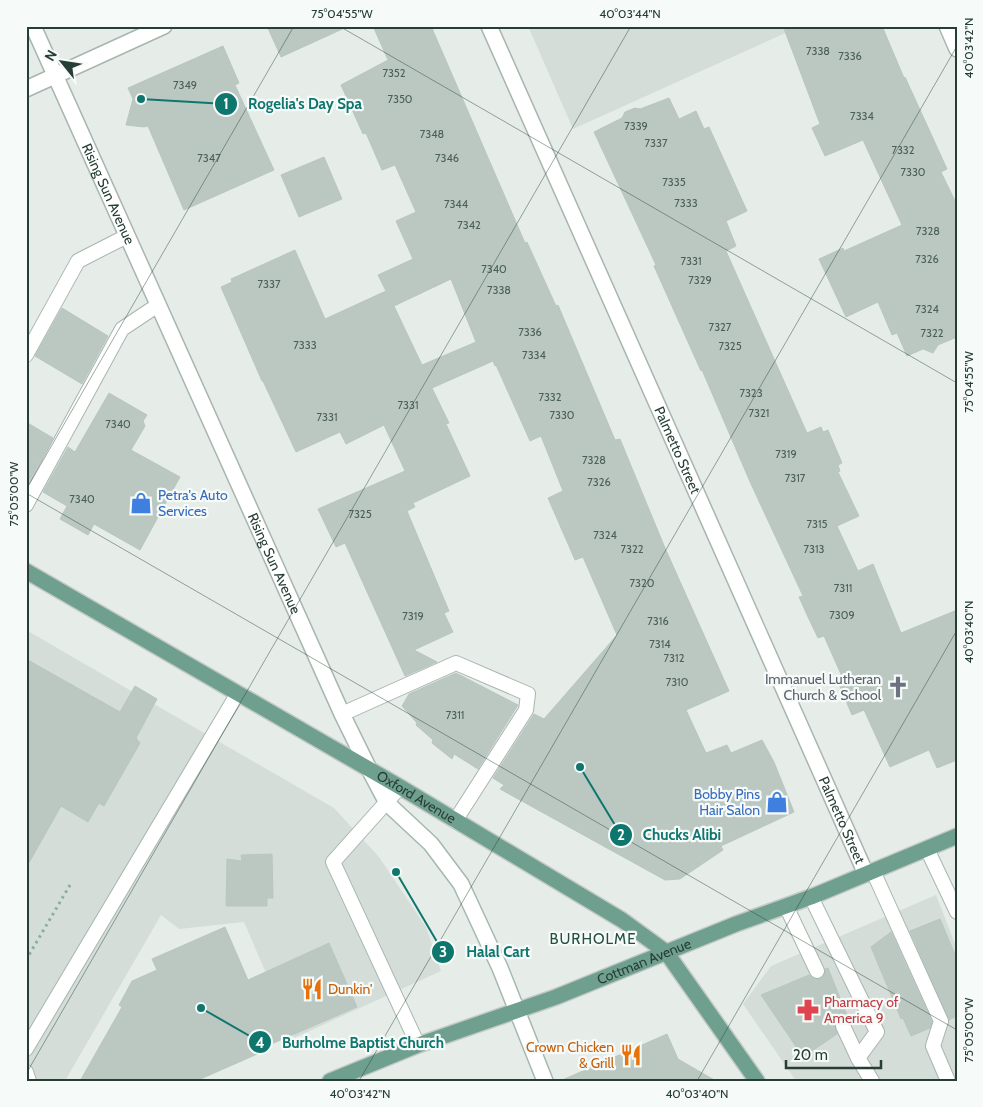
<svg xmlns="http://www.w3.org/2000/svg" width="983" height="1107" font-family="Cabin,sans-serif">
	<style>
		.built { fill: #d4ddd8 }
		.building { fill: #bbc8c2; stroke: #b9c7c0; fill-rule: evenodd }
		.lines { fill: none; stroke-linecap: round; stroke-linejoin: round }
		.lane-casing { stroke: #a9b5b0; stroke-width: 16 }
		.street-casing { stroke: #a9b5b0; stroke-width: 18 }
		.secondary-casing { stroke: #a5b8b0; stroke-width: 18 }
		.primary-casing { stroke: #c2c9c7; stroke-width: 18 }
		.path { stroke: #89aea0; stroke-width: 3; stroke-dasharray: 2.5 4; stroke-linecap: butt }
		.lane { stroke: #fff; stroke-width: 14 }
		.street { stroke: #fff; stroke-width: 15 }
		.secondary { stroke: #fff; stroke-width: 15 }
		.primary { stroke: #6f9f8f; stroke-width: 15 }
		.ticks { fill: none; stroke: #263e36; stroke-width: 1; stroke-opacity: 0.45 }
		.labels { text-anchor: middle; dominant-baseline: central; stroke-width: 4.5; stroke-linejoin: round; paint-order: stroke }
		.number-label { font-size: 11px; fill: #4b6059 }
		.street-label { font-size: 14px; fill: #263e36; stroke: #f6faf8 }
		.shop-label { font-size: 14px; fill: #366cbe; stroke: #f6faf8; text-anchor: start }
		.worship-label { font-size: 14px; fill: #5b616d; stroke: #f6faf8; text-anchor: end }
		.food-label { font-size: 14px; fill: #c56008; stroke: #f6faf8; text-anchor: start }
		.health-label { font-size: 14px; fill: #be3a42; stroke: #f6faf8; text-anchor: start }
		.neighbourhood-label { font-size: 15px; letter-spacing: 1px; fill: #244f41; stroke: #f6faf8 }
		.leader { fill: none; stroke: #0f766e; stroke-width: 2 }
		.callout-dot { fill: #0f766e; stroke: #f6faf8; stroke-width: 2 }
		.mark-label { font-size: 15px; text-anchor: middle; font-weight: bold; fill: #fff }
		.callout-label { font-size: 15px; text-anchor: middle; font-weight: bold; fill: #0f766e; stroke: #f6faf8; stroke-width: 4.5; stroke-linejoin: round; paint-order: stroke }
		.neatline { fill: none; stroke: #263e36; stroke-width: 2 }
		.ticks-label { font-size: 12px; text-anchor: middle; fill: #263e36 }
	</style>
	<rect width="100%" height="100%" fill="#e6ede9"/>
	<g class="built">
		<polygon points="528,26 801,26 573,129"/>
		<polygon points="26,630 334,808 379,857 426,927 441,971 294,1038 244,922 179,929 161,915 65,1081 26,1081"/>
		<polygon points="936,895 957,949 957,1081 796,1081 743,1004 771,966"/>
	</g>
	<g class="building">
		<polygon points="267,26 349,26 281,57"/>
		<path d="M373 26H431L525 243 527 242 556 306 558 305 615 440 620 439 665 548 729 691 686 710 706 753 727 745 731 753 762 740 774 762 794 812 721 846 723 850 680 879 665 880 500 789 504 785 493 778 534 714 544 719 617 635 583 557 575 560 548 498 563 491 541 436 530 441 496 365 495 366 493 361 432 388 449 423 446 424 470 476 413 503 415 507 407 511 449 611 444 613 453 632 414 650 437 662 405 676 345 543 336 547 318 509 405 471 384 425 346 444 340 432 296 452 263 381H262L221 287 232 282 231 279 295 250 325 319 386 291 378 275 413 259 396 221 416 212 395 165 382 170 366 133 363 134 341 85 388 60ZM451 279 476 342 422 365 394 306Z"/>
		<polygon points="783,26 882,26 904,78 905,77 947,169 941,172 957,205 957,337 938,345 933,353 923,349 907,356 897,333 892,335 878,302 846,317 819,259 843,248 844,251 902,225 863,140 825,156 812,128 820,124"/>
		<polygon points="223,46 239,83 235,85 274,170 184,210 148,126 144,127 126,125 133,99 128,88"/>
		<polygon points="669,98 679,119 696,111 704,129 709,127 747,211 726,221 736,246 726,251 807,433 821,427 823,432 828,430 842,463 838,465 840,471 838,472 859,516 837,526 858,571 873,564 901,633 957,610 957,760 937,768 929,750 890,767 864,710 852,715 839,684 844,681 824,636 818,638 808,617 799,597 803,596 751,484 702,370 701,371 654,266 656,265 594,132 622,118 625,112 635,108 640,109"/>
		<polygon points="324,157 342,199 299,217 281,175"/>
		<polygon points="62,308 108,336 82,384 35,356"/>
		<polygon points="109,393 147,415 143,421 145,426 131,450 180,477 140,550 94,524 88,535 60,519 67,506 43,492 68,447 75,452"/>
		<polygon points="26,422 53,438 28,483 26,482"/>
		<polygon points="26,659 120,712 135,686 157,699 136,738 140,743 104,806 99,803 88,822 61,806 26,868"/>
		<polygon points="456,673 518,705 478,769 454,754 452,759 432,743 433,740 416,725 417,723 402,706 409,694"/>
		<polygon points="272,854 273,898 267,898 267,906 226,906 227,859 242,861 241,855"/>
		<polygon points="940,919 957,959 957,1016 949,1020 910,931"/>
		<polygon points="225,927 248,980 329,943 357,1007 269,1045 271,1048 196,1081 80,1081 122,1007 119,1005 132,981 157,970 152,959"/>
		<polygon points="891,932 932,1022 930,1028 911,1036 903,1018 901,1019 871,947"/>
		<polygon points="828,968 849,1020 844,1017 839,1018 834,1025 837,1034 803,1057 761,995 809,975 812,978 820,979 824,976 825,969"/>
		<polygon points="667,1034 678,1059 716,1081 560,1081"/>
	</g>
	<g class="lines">
		<g class="lane-casing">
			<g id="lane">
				<polyline points="26,355 78,261 127,236"/>
				<polyline points="26,505 122,329 158,305"/>
				<polyline points="342,714 456,663 528,694 526,710 455,821"/>
				<polyline points="400,787 333,862 418,1045"/>
				<polyline points="927,849 957,912"/>
				<polyline points="873,871 941,1021 933,1046 948,1081"/>
				<polyline points="811,897 877,1032 858,1058 872,1081"/>
				<polyline points="786,906 817,971"/>
				<polyline points="843,1026 858,1058"/>
				<polyline points="26,1049 238,693"/>
				<polyline points="26,1072 29,1081"/>
			</g>
		</g>
		<g class="street-casing">
			<g id="street">
				<path id="s1" d="M33 26 342 714 369 769"/>
				<path id="s2" d="M489 26 866 874"/>
				<polyline points="947,26 957,49"/>
				<polyline points="26,89 164,26"/>
			</g>
		</g>
		<g class="secondary-casing">
			<polyline id="secondary" points="369,769 387,803 431,844 461,884 500,968 545,1081"/>
		</g>
		<g class="primary-casing">
			<g id="primary">
				<path id="s3" d="M26 571 400 787 622 920 666 952 757 1081"/>
				<path id="s4" d="M330 1081 418 1045 556 997 736 924 811 897 957 836"/>
			</g>
		</g>
		<polyline class="path" points="26,960 70,885"/>
		<use href="#lane" class="lane"/>
		<use href="#street" class="street"/>
		<use href="#secondary" class="secondary"/>
		<use href="#primary" class="primary"/>
	</g>
	<path class="ticks" d="M339 26 957 383M26 490 294 26M26 493 957 1030M26 1074 631 26M359 1081 957 46M697 1081 957 630"/>
	<defs>
		<g id="shop-bare" transform="scale(1.725)"><path d="M-5-2.5h2.3a2.7 3.5 0 0 1 5.4 0H5L5.5 6h-11ZM-1.5-2.5h3a1.5 2.3 0 0 0-3 0Z" fill="#3f7fe0" stroke="#f6faf8" stroke-width="2.5" paint-order="stroke"/></g>
		<g id="church-bare" transform="scale(1.725)"><path d="M-1.2-6h2.4v3.5h3.3v2.4h-3.3V6h-2.4V-.1h-3.3v-2.4h3.3Z" fill="#6b7280" stroke="#f6faf8" stroke-width="2.5" paint-order="stroke"/></g>
		<g id="restaurant-bare" transform="scale(1.725)"><path d="M-5-6h1v4h1v-4h1v4h1v-4h1v5L-1.5 .5V6h-2V.5L-5-1ZM5-6V6H3V1.5H1.5Q1.5-4 5-6Z" fill="#e8710a" stroke="#f6faf8" stroke-width="2.5" paint-order="stroke"/></g>
		<g id="pharmacy-bare" transform="scale(1.725)"><path d="M-2-6h4v4h4v4h-4v4h-4v-4h-4v-4h4Z" fill="#e0444e" stroke="#f6faf8" stroke-width="2.5" paint-order="stroke"/></g>
	</defs>
	<g fill-rule="evenodd">
		<use href="#shop-bare" x="141" y="503"/>
		<use href="#church-bare" x="898" y="687"/>
		<use href="#shop-bare" x="777" y="802"/>
		<use href="#restaurant-bare" x="312" y="989"/>
		<use href="#pharmacy-bare" x="808" y="1010"/>
		<use href="#restaurant-bare" x="631" y="1055"/>
	</g>
	<g class="labels">
		<g class="number-label">
			<text x="818" y="51">7338</text>
			<text x="850" y="56">7336</text>
			<text x="394" y="73">7352</text>
			<text x="185" y="85">7349</text>
			<text x="400" y="99">7350</text>
			<text x="862" y="116">7334</text>
			<text x="636" y="126">7339</text>
			<text x="432" y="134">7348</text>
			<text x="656" y="143">7337</text>
			<text x="903" y="150">7332</text>
			<text x="209" y="158">7347</text>
			<text x="447" y="158">7346</text>
			<text x="913" y="172">7330</text>
			<text x="674" y="182">7335</text>
			<text x="686" y="203">7333</text>
			<text x="456" y="204">7344</text>
			<text x="469" y="225">7342</text>
			<text x="928" y="231">7328</text>
			<text x="927" y="259">7326</text>
			<text x="691" y="261">7331</text>
			<text x="494" y="269">7340</text>
			<text x="700" y="280">7329</text>
			<text x="269" y="284">7337</text>
			<text x="499" y="290">7338</text>
			<text x="927" y="309">7324</text>
			<text x="720" y="327">7327</text>
			<text x="530" y="332">7336</text>
			<text x="932" y="333">7322</text>
			<text x="305" y="345">7333</text>
			<text x="730" y="346">7325</text>
			<text x="534" y="355">7334</text>
			<text x="751" y="393">7323</text>
			<text x="550" y="397">7332</text>
			<text x="408" y="405">7331</text>
			<text x="759" y="413">7321</text>
			<text x="562" y="415">7330</text>
			<text x="327" y="417">7331</text>
			<text x="118" y="424">7340</text>
			<text x="786" y="454">7319</text>
			<text x="594" y="460">7328</text>
			<text x="795" y="478">7317</text>
			<text x="599" y="482">7326</text>
			<text x="82" y="499">7340</text>
			<text x="360" y="514">7325</text>
			<text x="817" y="524">7315</text>
			<text x="605" y="535">7324</text>
			<text x="632" y="549">7322</text>
			<text x="814" y="549">7313</text>
			<text x="642" y="583">7320</text>
			<text x="843" y="588">7311</text>
			<text x="842" y="615">7309</text>
			<text x="413" y="616">7319</text>
			<text x="658" y="621">7316</text>
			<text x="660" y="644">7314</text>
			<text x="674" y="658">7312</text>
			<text x="677" y="682">7310</text>
			<text x="455" y="715">7311</text>
		</g>
		<g class="street-label">
			<text stroke="none"><textPath href="#s1" startOffset="184">Rising Sun Avenue</textPath></text>
			<text stroke="none"><textPath href="#s2" startOffset="464">Palmetto Street</textPath></text>
			<text stroke="none"><textPath href="#s1" startOffset="589">Rising Sun Avenue</textPath></text>
			<text stroke="none"><textPath href="#s3" startOffset="451">Oxford Avenue</textPath></text>
			<text stroke="none"><textPath href="#s2" startOffset="869">Palmetto Street</textPath></text>
			<text stroke="none"><textPath href="#s4" startOffset="336">Cottman Avenue</textPath></text>
		</g>
		<g class="shop-label">
			<text x="158" y="495">Petra's Auto<tspan x="158" dy="16">Services</tspan></text>
			<text x="760" y="794" text-anchor="end">Bobby Pins<tspan x="760" dy="16">Hair Salon</tspan></text>
		</g>
		<g class="worship-label">
			<text x="881" y="679">Immanuel Lutheran<tspan x="881" dy="16">Church &amp; School</tspan></text>
		</g>
		<g class="food-label">
			<text x="328" y="989">Dunkin'</text>
			<text x="614" y="1047" text-anchor="end">Crown Chicken<tspan x="614" dy="16">&amp; Grill</tspan></text>
		</g>
		<g class="health-label">
			<text x="824" y="1002">Pharmacy of<tspan x="824" dy="16">America 9</tspan></text>
		</g>
		<g class="neighbourhood-label">
			<text x="593" y="939">BURHOLME</text>
		</g>
	</g>
	<path class="leader" d="M141 99L226 104M580 767L621 835M396 872L443 952M201 1008L260 1042"/>
	<g class="callout-dot">
		<circle cx="141" cy="99" r="5"/>
		<circle cx="580" cy="767" r="5"/>
		<circle cx="396" cy="872" r="5"/>
		<circle cx="201" cy="1008" r="5"/>
		<circle cx="226" cy="104" r="12"/>
		<circle cx="621" cy="835" r="12"/>
		<circle cx="443" cy="952" r="12"/>
		<circle cx="260" cy="1042" r="12"/>
	</g>
	<g class="mark-label">
		<text x="226" y="109">1</text>
		<text x="621" y="840">2</text>
		<text x="443" y="957">3</text>
		<text x="260" y="1048">4</text>
	</g>
	<g class="callout-label">
		<text x="305" y="109">Rogelia's Day Spa</text>
		<text x="682" y="840">Chucks Alibi</text>
		<text x="498" y="957">Halal Cart</text>
		<text x="363" y="1048">Burholme Baptist Church</text>
	</g>
	<rect width="983" height="1107" fill="none" stroke="#f6faf8" stroke-width="55"/>
	<g transform="translate(62 62) rotate(300)" stroke="#f6faf8" stroke-width="4" paint-order="stroke">
	<path d="M0-4L9 19L0 12L-9 19Z" fill="#263e36"/>
	<text y="-8" font-size="14" font-weight="bold" text-anchor="middle" fill="#263e36">N</text>
	</g>
	<path d="M786 1060v8h95v-8" fill="none" stroke="#263e36" stroke-width="2.5"/>
	<text x="793" y="1060" font-size="15" fill="#263e36" stroke="#f6faf8" stroke-width="4" paint-order="stroke">20 m</text>
	<rect x="28" y="28" width="928" height="1052" class="neatline"/>
	<g class="ticks-label">
		<text x="342" y="18">75°04'55"W</text>
		<text x="630" y="18">40°03'44"N</text>
		<text transform="translate(969 48) rotate(-90)" y="4">40°03'42"N</text>
		<text transform="translate(969 382) rotate(-90)" y="4">75°04'55"W</text>
		<text transform="translate(14 494) rotate(-90)" y="4">75°05'00"W</text>
		<text transform="translate(969 632) rotate(-90)" y="4">40°03'40"N</text>
		<text transform="translate(969 1030) rotate(-90)" y="4">75°05'00"W</text>
		<text x="360" y="1098">40°03'42"N</text>
		<text x="697" y="1098">40°03'40"N</text>
	</g>
</svg>
